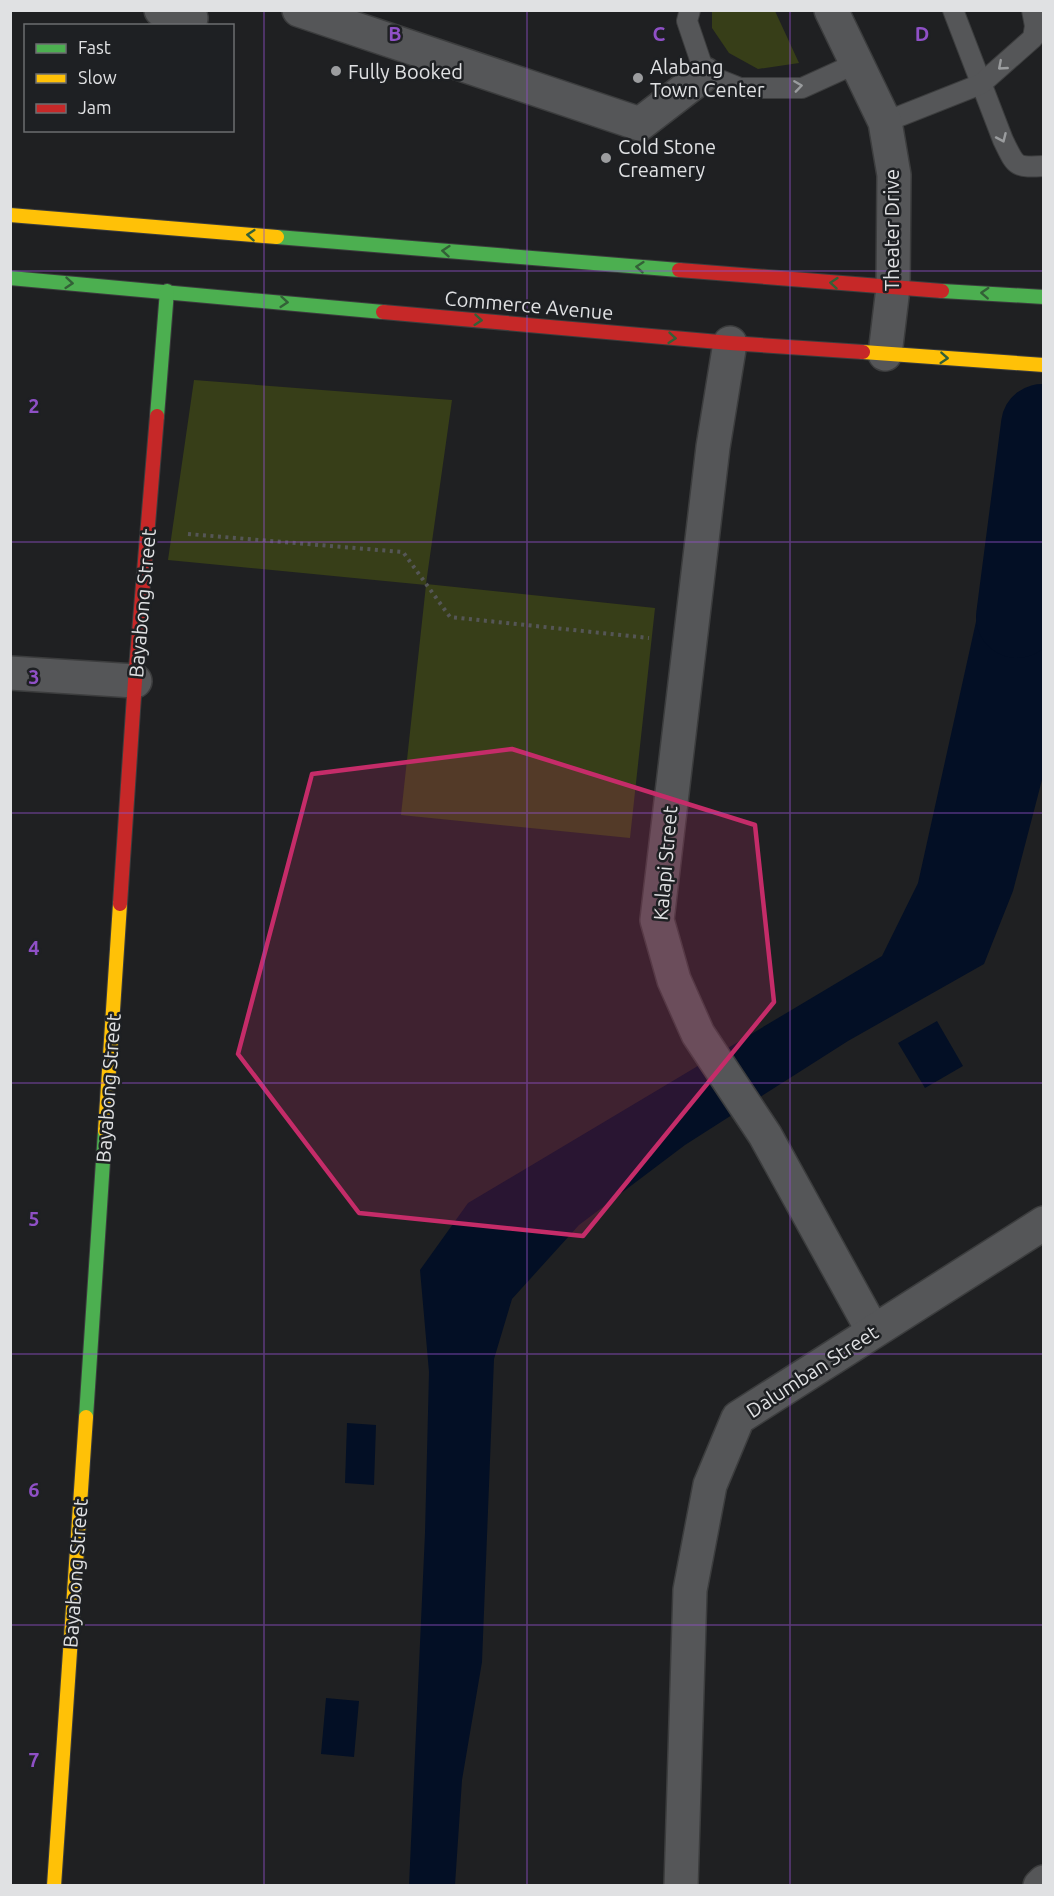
<svg xmlns="http://www.w3.org/2000/svg" width="1054" height="1896" font-family="Ubuntu,sans-serif">
	<style>
		.green { fill: #373e18 }
		.water { fill: #030f25 }
		.lines { fill: none; stroke-linecap: round; stroke-linejoin: round }
		.river { stroke: #030f25; stroke-width: 82 }
		.lane-casing { stroke: #3c3d3e; stroke-width: 22 }
		.street-casing { stroke: #3c3d3e; stroke-width: 36 }
		.fast-casing { stroke: #3c3d3e; stroke-width: 16 }
		.slow-casing { stroke: #3c3d3e; stroke-width: 16 }
		.jam-casing { stroke: #3c3d3e; stroke-width: 16 }
		.path { stroke: #555656; stroke-width: 4; stroke-dasharray: 3 4.5; stroke-linecap: butt }
		.lane { stroke: #555658; stroke-width: 20 }
		.street { stroke: #555658; stroke-width: 33 }
		.fast { stroke: #4caf50; stroke-width: 14 }
		.slow { stroke: #ffc107; stroke-width: 14 }
		.jam { stroke: #c62828; stroke-width: 14 }
		.oneway { stroke: #9a9c9e }
		.oneway2 { stroke: #336037 }
		.marked { fill: #c52c69; fill-opacity: 0.2; stroke: #c52c69; stroke-width: 4.5; stroke-linejoin: round }
		.grid { fill: none; stroke: #8f50c6; stroke-width: 1.5; stroke-opacity: 0.55 }
		.poi-dot { fill: #9c9d9f; stroke: #1e2023; stroke-width: 2 }
		.labels { text-anchor: middle; dominant-baseline: central; stroke-width: 5; stroke-linejoin: round; paint-order: stroke }
		.poi-label { font-size: 20px; fill: #e0e1e3; stroke: #1e2023; text-anchor: start }
		.street-label { font-size: 20px; fill: #e0e1e3; stroke: #1e2023 }
		.grid-label { font-size: 20px; text-anchor: middle; font-weight: bold; fill: #8f50c6; stroke: #1e2023; stroke-width: 5; stroke-linejoin: round; paint-order: stroke }
	</style>
	<rect width="100%" height="100%" fill="#1f2022"/>
	<g class="green">
		<polygon points="712,11 775,11 799,63 758,69 729,53 712,28"/>
		<polygon points="194,380 452,400 426,584 655,608 630,838 401,815 426,585 168,560"/>
	</g>
	<g class="water">
		<polygon points="1003,500 1043,505 1043,776 1013,891 984,964 848,1041 685,1145 579,1225 512,1299 494,1359 482,1662 462,1780 455,1885 409,1886 425,1533 429,1372 420,1270 468,1203 882,956 918,883"/>
		<polygon points="937,1021 963,1066 925,1088 898,1043"/>
		<polygon points="347,1423 376,1425 374,1485 345,1483"/>
		<polygon points="326,1698 359,1701 354,1757 321,1754"/>
	</g>
	<g class="lines">
		<polyline class="river" points="1017,617 1042,425"/>
		<g class="lane-casing">
			<g id="lane">
				<polyline points="690,10 687,21 705,74 740,88 802,88 857,63"/>
				<path d="M953 10 1003 140C1016 166 1014 168 1044 166"/>
				<polyline points="885,122 981,84 1033,38 1035,26 1032,10"/>
			</g>
		</g>
		<g class="street-casing">
			<g id="street">
				<polyline points="161,10 191,18"/>
				<polyline points="299,10 640,124 705,74"/>
				<polyline points="831,10 885,122 894,175 893,288 885,354"/>
				<polyline points="730,343 713,447 657,920 674,980 698,1034 765,1135 873,1331"/>
				<polyline points="10,673 135,681"/>
				<polyline points="681,1886 690,1590 710,1485 738,1418 1044,1223"/>
				<polyline points="1040,1886 1044,1882"/>
			</g>
		</g>
		<g class="fast-casing">
			<g id="fast">
				<polyline points="277,237 679,270"/>
				<polyline points="10,278 383,312"/>
				<polyline points="942,291 1044,297"/>
				<polyline points="157,416 167,291"/>
				<polyline points="86,1417 105,1131"/>
			</g>
		</g>
		<g class="slow-casing">
			<g id="slow">
				<polyline points="10,215 277,237"/>
				<polyline points="863,352 1044,365"/>
				<polyline points="105,1131 120,904"/>
				<polyline points="54,1886 86,1417"/>
			</g>
		</g>
		<g class="jam-casing">
			<g id="jam">
				<polyline points="679,270 942,291"/>
				<polyline points="383,312 730,343 863,352"/>
				<polyline points="120,904 135,681 157,416"/>
			</g>
		</g>
		<polyline class="path" points="188,534 403,552 450,617 649,638"/>
		<use href="#lane" class="lane"/>
		<use href="#street" class="street"/>
		<use href="#fast" class="fast"/>
		<use href="#slow" class="slow"/>
		<use href="#jam" class="jam"/>
	</g>
	<defs><path id="oneway-chevron" d="M-2-3.5L2.5 0L-2 3.5" fill="none" stroke-width="1.6" stroke-linecap="round" stroke-linejoin="round" transform="scale(1.5)"/></defs>
	<g class="oneway">
		<use href="#oneway-chevron" transform="translate(1002 66) rotate(139)"/>
		<use href="#oneway-chevron" transform="translate(798 86) rotate(-8)"/>
		<use href="#oneway-chevron" transform="translate(1002 138) rotate(66)"/>
	</g>
	<g class="oneway2">
		<use href="#oneway-chevron" transform="translate(251 235) rotate(-175)"/>
		<use href="#oneway-chevron" transform="translate(446 251) rotate(-175)"/>
		<use href="#oneway-chevron" transform="translate(640 267) rotate(-175)"/>
		<use href="#oneway-chevron" transform="translate(69 283) rotate(5)"/>
		<use href="#oneway-chevron" transform="translate(834 283) rotate(-175)"/>
		<use href="#oneway-chevron" transform="translate(985 293) rotate(-177)"/>
		<use href="#oneway-chevron" transform="translate(284 302) rotate(5)"/>
		<use href="#oneway-chevron" transform="translate(478 320) rotate(5)"/>
		<use href="#oneway-chevron" transform="translate(672 338) rotate(5)"/>
		<use href="#oneway-chevron" transform="translate(944 358) rotate(4)"/>
	</g>
	<path class="marked" d="M512 749 755 825 774 1002 583 1236 359 1213 238 1054 312 774Z"/>
	<path class="grid" d="M264 10V1886M527 10V1886M790 10V1886M10 271H1044M10 542H1044M10 813H1044M10 1083H1044M10 1354H1044M10 1625H1044"/>
	<g class="poi-dot">
		<circle cx="336" cy="71" r="6"/>
		<circle cx="638" cy="78" r="6"/>
		<circle cx="606" cy="158" r="6"/>
	</g>
	<g class="labels">
		<g class="poi-label">
			<text x="650" y="66">Alabang<tspan x="650" dy="23">Town Center</tspan></text>
			<text x="348" y="71">Fully Booked</text>
			<text x="618" y="146">Cold Stone<tspan x="618" dy="23">Creamery</tspan></text>
		</g>
		<g class="street-label">
			<text transform="translate(891 230) rotate(-90)">Theater Drive</text>
			<text transform="translate(529 305) rotate(5)">Commerce Avenue</text>
			<text transform="translate(142 603) rotate(-85)">Bayabong Street</text>
			<text transform="translate(665 863) rotate(-85)">Kalapi Street</text>
			<text transform="translate(108 1088) rotate(-86)">Bayabong Street</text>
			<text transform="translate(812 1371) rotate(-33)">Dalumban Street</text>
			<text transform="translate(75 1573) rotate(-86)">Bayabong Street</text>
		</g>
	</g>
	<g class="grid-label">
		<text x="395" y="41">B</text>
		<text x="659" y="41">C</text>
		<text x="922" y="41">D</text>
		<text x="34" y="413">2</text>
		<text x="34" y="684">3</text>
		<text x="34" y="955">4</text>
		<text x="34" y="1226">5</text>
		<text x="34" y="1497">6</text>
		<text x="34" y="1767">7</text>
	</g>
	<rect width="1054" height="1896" fill="none" stroke="#e0e1e3" stroke-width="24"/>
	<rect x="24" y="24" width="210" height="108" fill="#1e2023" stroke="#6c6d70" stroke-width="1.5"/>
	<rect x="36" y="44" width="30" height="9" fill="#4caf50" stroke="#6c6d70" stroke-width="1.5"/>
	<text x="78" y="54" font-size="18" fill="#e0e1e3">Fast</text>
	<rect x="36" y="74" width="30" height="9" fill="#ffc107" stroke="#6c6d70" stroke-width="1.5"/>
	<text x="78" y="84" font-size="18" fill="#e0e1e3">Slow</text>
	<rect x="36" y="104" width="30" height="9" fill="#c62828" stroke="#6c6d70" stroke-width="1.5"/>
	<text x="78" y="114" font-size="18" fill="#e0e1e3">Jam</text>
</svg>
